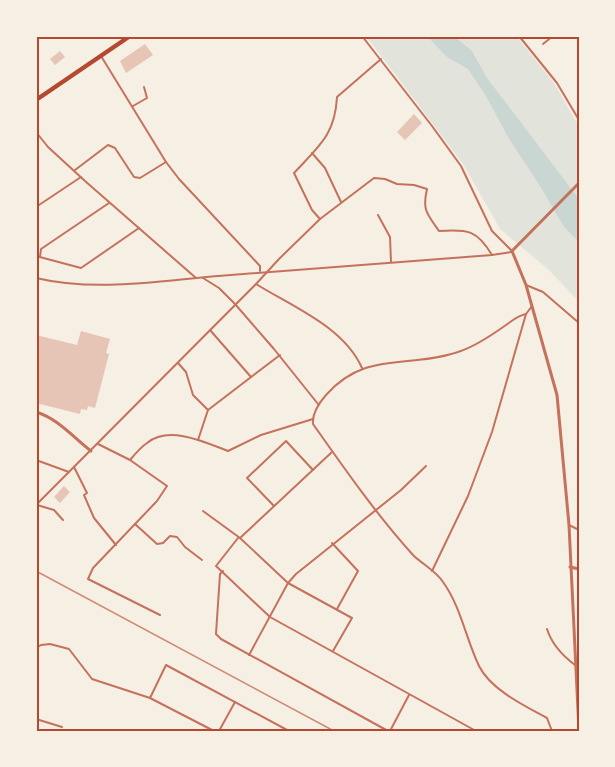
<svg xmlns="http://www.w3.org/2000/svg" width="615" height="767" font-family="Poppins,sans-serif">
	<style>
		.green { fill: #e2e4dc }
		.water { fill: #c9d6d2 }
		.building { fill: #e6c5b7 }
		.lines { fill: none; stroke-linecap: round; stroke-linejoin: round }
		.minor { stroke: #c5725c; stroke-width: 2 }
		.tertiary { stroke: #c5725c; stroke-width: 3 }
		.primary { stroke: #b5482f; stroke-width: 4.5 }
		.rail { stroke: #cf8b77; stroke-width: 1.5 }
		.neatline { fill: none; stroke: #b5482f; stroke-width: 2 }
	</style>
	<rect width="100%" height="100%" fill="#f6efe4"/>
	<polygon class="green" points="366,36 516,36 554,83 579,127 579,302 549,270 500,229 463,164"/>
	<polygon class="water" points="427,36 454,36 472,51 487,78 579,199 579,242 564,227 540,186 508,137 486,96 468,69 447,57"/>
	<g class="building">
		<polygon points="145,44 153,55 126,73 120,61"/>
		<polygon points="60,51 65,57 55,65 50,59"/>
		<polygon points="414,114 422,123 405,140 397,132"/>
		<polygon points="81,331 110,339 106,353 109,354 95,408 88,406 87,410 81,409 80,414 36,403 36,335 77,345"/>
		<polygon points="64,486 70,492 60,503 54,497"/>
	</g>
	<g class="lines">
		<g class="minor">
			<polyline points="362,36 432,126 461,166 492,231 512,251"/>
			<polyline points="519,36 557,83 579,120"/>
			<polyline points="543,44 553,36"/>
			<polyline points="101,56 166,162 179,179 260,266 260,271"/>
			<polyline points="133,106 147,98 144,87"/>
			<polyline points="36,132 48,147 85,181 196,278"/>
			<polyline points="312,153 325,168 341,202"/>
			<polyline points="75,170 108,145 115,148 134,177 140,178 166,162"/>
			<polyline points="36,207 81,177"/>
			<polyline points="378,215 390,237 391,262"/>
			<path d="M320 219 312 210 294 173C319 146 335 135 337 97L381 59"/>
			<polyline points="36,256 81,268 139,228"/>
			<polyline points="40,257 41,249 109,203"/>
			<path d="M36 278C95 292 158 281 218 276 309 269 400 262 492 255L511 252"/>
			<polyline points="203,278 219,288 235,304 274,349 318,404"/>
			<path d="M256 284C293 307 344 327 362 368"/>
			<polyline points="526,285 543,292 579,323"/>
			<path d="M526 314C517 316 513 320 506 325 492 335 474 347 458 352 408 369 366 350 326 395 319 403 312 413 313 424 344 468 376 514 413 555 422 564 436 571 443 582 461 607 466 639 479 666 491 690 525 706 547 718L552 731"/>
			<polyline points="210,330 251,377"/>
			<polyline points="178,363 186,372 193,395 208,410"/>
			<polyline points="198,440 208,410 280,355"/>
			<polyline points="98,444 130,460 167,486 157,501 93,568 88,579 160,615"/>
			<polyline points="36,460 69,472"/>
			<path d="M130 460C135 454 141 447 147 443 169 425 205 442 228 451L261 435 313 419"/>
			<polyline points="74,467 87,493 84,495 94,518 116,545"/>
			<path d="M36 505 256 284 279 259 320 219 374 178 385 179 397 184 414 185 427 189C422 210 427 214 439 231 468 229 477 230 492 255"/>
			<polyline points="37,505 54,510 63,520"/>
			<polyline points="274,506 247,478 286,441 313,470"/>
			<polyline points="203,511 240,538 288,583 352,618 333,651"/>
			<polyline points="135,524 157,544 163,543 170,536 177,537 185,547 202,560"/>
			<polyline points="569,525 579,530"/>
			<polyline points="238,538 216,566 270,617 476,731"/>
			<polyline points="240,538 332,452"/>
			<polyline points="332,543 358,571 337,609"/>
			<polyline points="223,571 220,574 216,634 221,639 388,731"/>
			<polyline points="432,571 468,496 492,432 526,314 532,306"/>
			<path d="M547 629C552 645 563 656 575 665"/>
			<polyline points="36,648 41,645 50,644 69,649 92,679 150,698 214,731"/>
			<polyline points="249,655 288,583 296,574 401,490 426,466"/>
			<polyline points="150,698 166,665 289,731"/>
			<polyline points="36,719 62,727"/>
			<polyline points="219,731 235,702"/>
			<polyline points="390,731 409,695"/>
		</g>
		<g class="tertiary">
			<polyline points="579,183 512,251 526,285 557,395 569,525 579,731"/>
			<path d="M36 412C57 418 74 438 91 451"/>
			<polyline points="570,567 579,569"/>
		</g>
		<polyline class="primary" points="36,100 130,36"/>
		<polyline class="rail" points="36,571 334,731"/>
	</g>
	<rect width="615" height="767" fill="none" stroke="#f6efe4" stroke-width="75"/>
	<rect x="38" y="38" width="540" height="692" class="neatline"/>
</svg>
